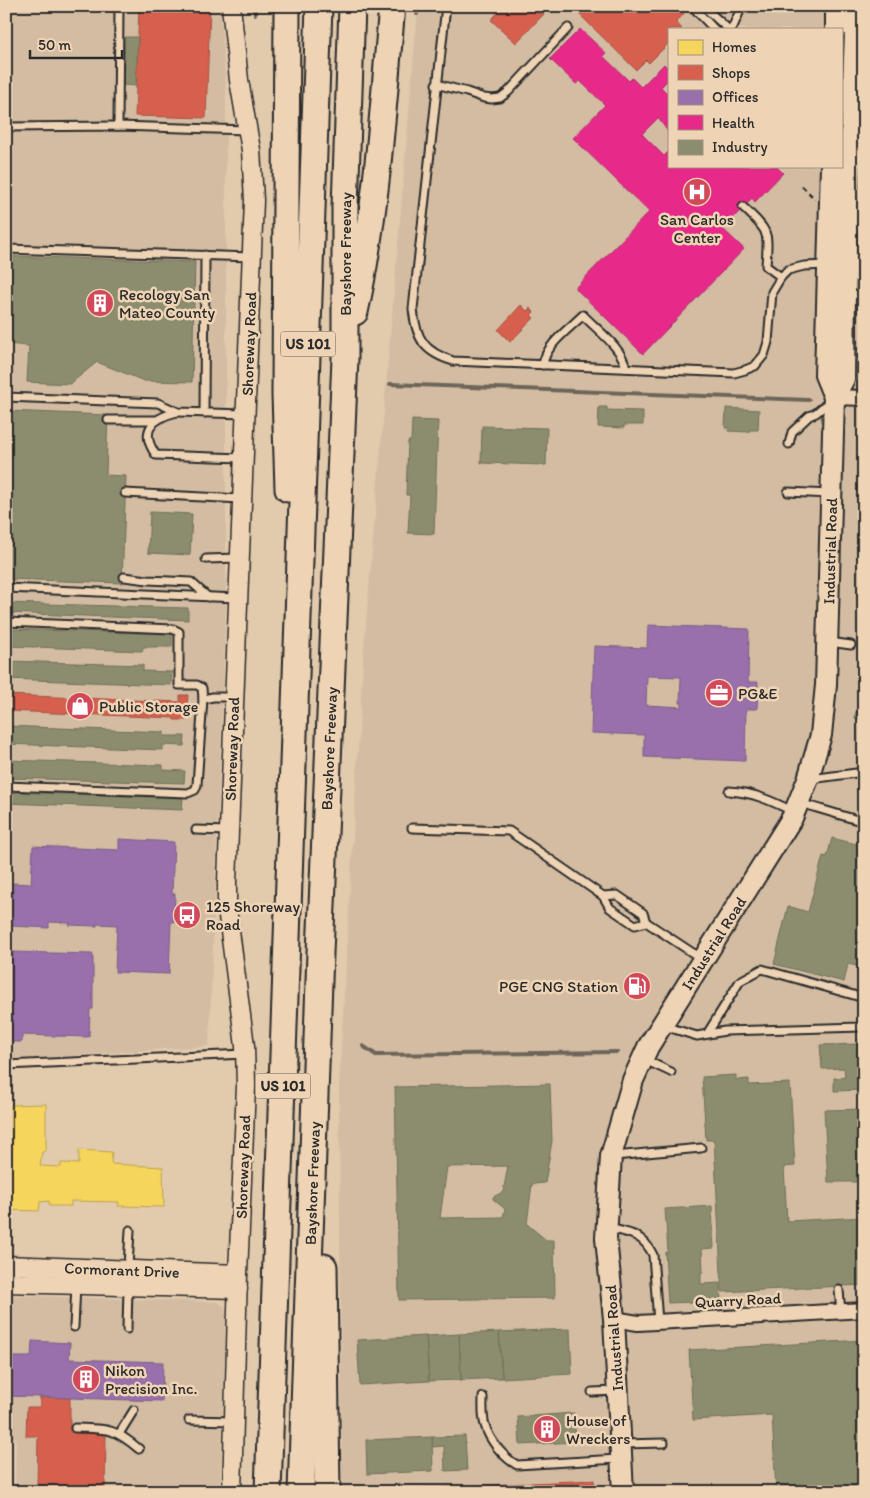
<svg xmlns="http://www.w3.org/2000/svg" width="870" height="1498" font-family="Itim,sans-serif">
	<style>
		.built { fill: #d3bca2; fill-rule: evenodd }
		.homes { fill: #f6d55c; stroke: #b9a24d }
		.shops { fill: #d6604d; stroke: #a35043 }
		.offices { fill: #9970ab; stroke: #785b85; fill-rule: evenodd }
		.health { fill: #e7298a; stroke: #af2a6e }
		.industry { fill: #8c8c6e; stroke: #6f6f5a; fill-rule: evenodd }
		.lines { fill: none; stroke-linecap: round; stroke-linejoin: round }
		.stream { stroke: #6e655a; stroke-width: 4 }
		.service-casing { stroke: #2b2b2b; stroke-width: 11 }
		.minor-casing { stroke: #2b2b2b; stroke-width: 18 }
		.tertiary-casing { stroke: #2b2b2b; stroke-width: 21 }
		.secondary-casing { stroke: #2b2b2b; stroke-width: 24 }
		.motorway-casing { stroke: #2b2b2b; stroke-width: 29 }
		.path { stroke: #2b2b2b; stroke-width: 2.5; stroke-dasharray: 5 4; stroke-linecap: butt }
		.service { stroke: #eed4b5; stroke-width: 7 }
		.minor { stroke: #eed4b5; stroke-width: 14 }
		.tertiary { stroke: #eed4b5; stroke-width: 18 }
		.secondary { stroke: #eed4b5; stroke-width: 20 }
		.motorway { stroke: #eed4b5; stroke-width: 25 }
		.labels { text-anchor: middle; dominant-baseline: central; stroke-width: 5; stroke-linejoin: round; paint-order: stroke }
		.shield { fill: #eed4b5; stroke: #665e54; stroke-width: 1 }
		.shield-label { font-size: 15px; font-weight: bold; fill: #2b2b2b }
		.poi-label { font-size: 16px; fill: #2b2b2b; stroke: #eed4b5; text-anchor: start }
		.street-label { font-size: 16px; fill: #2b2b2b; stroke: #eed4b5 }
	</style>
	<rect width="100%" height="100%" fill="#e2caad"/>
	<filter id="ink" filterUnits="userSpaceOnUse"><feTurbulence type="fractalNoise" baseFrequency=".02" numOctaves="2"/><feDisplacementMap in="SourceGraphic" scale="10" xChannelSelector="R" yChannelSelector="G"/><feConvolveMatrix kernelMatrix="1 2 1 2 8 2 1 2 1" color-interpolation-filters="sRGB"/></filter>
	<g filter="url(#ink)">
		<g class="built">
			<polygon points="6,6 220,6 226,85 226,606 209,1046 6,1060"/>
			<path d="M418 6H864V1492H342L339 1087 363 660ZM669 29H841V166H669Z"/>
			<polygon points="8,1295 218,1302 224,1306 226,1314 220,1492 15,1492 16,1440 6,1428 6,1296"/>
		</g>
		<polygon class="homes" points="46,1104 46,1151 42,1152 40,1166 61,1167 61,1163 79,1164 79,1150 112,1152 111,1164 163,1167 164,1207 118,1206 119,1202 71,1201 71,1206 49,1206 49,1201 40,1202 39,1211 7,1210 6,1147 10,1147 10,1105"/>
		<g class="shops">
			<polygon points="139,6 210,7 206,118 135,116"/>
			<polygon points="504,6 536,6 544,14 516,43 491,20"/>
			<polygon points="571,6 677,6 676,7 684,14 676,22 682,29 669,29 669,43 649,63 646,60 636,70"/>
			<polygon points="521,305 527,311 530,308 534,312 531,315 534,318 510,342 498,330"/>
			<polygon points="6,695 180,702 180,695 188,695 186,720 174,720 174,718 6,711"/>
			<polygon points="40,1397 70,1398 70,1432 106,1433 105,1492 80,1492 80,1486 37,1485 38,1436 26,1436 27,1407 40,1407"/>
			<polygon points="594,1480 595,1492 409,1492 408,1489"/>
		</g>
		<g class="offices">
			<path d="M648 625 749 629 748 682H758L757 709H746L745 761 644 757V735L591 733 594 646 647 648ZM647 676 681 677 680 703H682V707L646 705Z"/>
			<polygon points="119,839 174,842 172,894 175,894 174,922 171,922 169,974 115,972 117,925 97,924 97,926 69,925 70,923 49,922 49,928 12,926 13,883 31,884 33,846 119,850"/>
			<polygon points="6,949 12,949 12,952 93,954 93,1009 90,1009 89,1037 22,1035 22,1042 6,1042"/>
			<polygon points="32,1341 70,1343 69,1359 163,1362 162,1401 8,1396 9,1357 31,1357"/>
		</g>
		<polygon class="health" points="580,29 606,53 603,56 629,81 632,78 641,87 664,64 669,69 669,79 661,87 669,95 669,107 666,109 669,113 669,133 658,118 642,134 664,156 669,151 669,166 776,166 783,173 755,202 752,198 723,229 744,249 643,354 575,288 649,212 573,138 605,105 580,81 576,84 550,59"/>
		<g class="industry">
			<polygon points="125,37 138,37 136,86 123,85"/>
			<polygon points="6,256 195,262 192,382 144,381 97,362 70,384 27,382 29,346 6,344"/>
			<polygon points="599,407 607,407 607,410 643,411 643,425 624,425 624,428 598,427"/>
			<polygon points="726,408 759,410 758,430 749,430 749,432 728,431 729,428 725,428"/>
			<polygon points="6,411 108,415 106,475 126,476 122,583 6,579"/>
			<polygon points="412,420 438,421 434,534 408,533 410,495 406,495 408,441 411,441"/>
			<polygon points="482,426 547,428 546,465 481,463"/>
			<polygon points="864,490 864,638 860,638"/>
			<polygon points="150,512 192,514 190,555 148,553"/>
			<polygon points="6,603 188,608 188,620 6,613"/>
			<polygon points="6,629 172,634 172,647 143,647 142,651 6,646"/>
			<polygon points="6,661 143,665 143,671 172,672 171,685 6,679"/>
			<polygon points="864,695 864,726 861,720 854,717"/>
			<polygon points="6,726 164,732 164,736 185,736 184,746 163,745 163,750 6,744"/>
			<polygon points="6,760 163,765 163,770 185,771 184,783 6,778"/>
			<polygon points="6,792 183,798 182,810 6,803"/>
			<polygon points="832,838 864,846 864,968 848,964 844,982 774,964 788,906 808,912 823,856 827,857"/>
			<polygon points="859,1038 864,1038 864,1090 834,1091 834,1078 845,1077 844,1068 822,1069 820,1045 859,1044"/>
			<polygon points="736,1075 736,1080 749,1079 749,1085 790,1083 795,1166 784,1167 787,1221 864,1217 864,1285 722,1292 714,1140 706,1140 702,1077"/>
			<path d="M550 1084 552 1141 545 1183 532 1184 527 1224 546 1240H554L555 1298 399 1300 395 1087ZM508 1166 503 1192 493 1197V1199L505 1209 503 1217 440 1218 447 1167Z"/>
			<polygon points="864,1109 864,1182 828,1182 824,1110"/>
			<polygon points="712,1206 714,1248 702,1249 703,1272 701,1272 701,1284 720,1283 721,1301 668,1303 665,1252 668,1252 665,1209"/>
			<polygon points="570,1329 572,1374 502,1378 499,1332"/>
			<polygon points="499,1332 502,1378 461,1380 459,1334"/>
			<polygon points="459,1334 461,1380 429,1381 426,1336"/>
			<polygon points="426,1336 429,1381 360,1385 357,1340"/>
			<polygon points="864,1340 864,1492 776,1492 772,1415 693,1420 689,1350"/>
			<polygon points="574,1413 576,1442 520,1445 518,1417"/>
			<polygon points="465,1436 467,1470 445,1471 444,1446 432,1447 432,1437"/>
			<polygon points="432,1437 433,1471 367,1474 366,1440"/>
		</g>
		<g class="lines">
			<g class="stream">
				<polyline points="254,6 255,14"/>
				<polyline points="417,14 417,6"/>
				<polyline points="390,384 809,400"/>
				<polyline points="363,1046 376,1055 617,1052"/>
			</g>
			<g class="service-casing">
				<g id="service">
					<path d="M446 6 413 309C416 339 424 352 453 361L734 373 745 370 755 366 764 355 768 342 772 292 781 277 788 270 804 266 827 265"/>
					<polyline points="692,6 714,29"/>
					<polyline points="703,6 728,29"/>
					<polyline points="732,29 742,6"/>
					<polyline points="436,84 467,92 484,98 492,99 500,98 508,92 568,28"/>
					<polyline points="118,126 119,6"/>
					<polyline points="6,127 118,126 247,130"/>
					<path d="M743 207C770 233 768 230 766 266L781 277"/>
					<polyline points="849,220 864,221"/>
					<polyline points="6,249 252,257"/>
					<polyline points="846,294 864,295"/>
					<path d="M543 365C545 345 569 329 583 315 597 330 622 347 626 368"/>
					<polyline points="6,397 158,403 178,412 245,414"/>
					<path d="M177 412C152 418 139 431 156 455L242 458"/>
					<polyline points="204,413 205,255"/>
					<polyline points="108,420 157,420"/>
					<polyline points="789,444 792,432 809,416 816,413 830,401"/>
					<polyline points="788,492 830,494"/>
					<polyline points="125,493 241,499"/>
					<polyline points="206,559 238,558"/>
					<polyline points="124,577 148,580 191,582 208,597"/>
					<polyline points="6,588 237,598"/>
					<polyline points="6,622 173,629 179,632 179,685 197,685 202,688 203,699 197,785 195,790 188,793 6,786"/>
					<polyline points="829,642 851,645"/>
					<polyline points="203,699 213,697 233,697"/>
					<polyline points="810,779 864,772"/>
					<path d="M729 791C752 792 772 801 792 811"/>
					<polyline points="800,803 864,822"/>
					<polyline points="412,828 509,831 603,896 610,908 635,925 646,922 643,913 617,895 603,896"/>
					<polyline points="196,830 228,831"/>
					<polyline points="646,922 702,959"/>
					<polyline points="664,1026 697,1036 725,1031 862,1027 864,1019"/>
					<polyline points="707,1034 740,981 762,969 864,998"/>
					<polyline points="645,1060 671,1072"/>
					<polyline points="6,1065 245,1054"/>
					<polyline points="614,1156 701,1148"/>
					<path d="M609 1228C630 1233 643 1234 653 1255L658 1322"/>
					<polyline points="128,1268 130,1230"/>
					<polyline points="839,1290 841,1312"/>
					<polyline points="74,1327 76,1285"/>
					<polyline points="127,1329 128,1287"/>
					<polyline points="592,1392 617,1391"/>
					<path d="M483 1397C483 1406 482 1416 485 1425 489 1440 504 1458 517 1465L618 1459"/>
					<polyline points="189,1420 234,1421"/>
					<path d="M75 1428C107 1429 113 1427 139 1449"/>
					<polyline points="119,1434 134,1410"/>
					<polyline points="621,1444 664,1443"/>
				</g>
			</g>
			<g class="minor-casing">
				<g id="minor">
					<polyline points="834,397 864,398"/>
					<polyline points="614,1319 638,1323 864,1310"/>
				</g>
			</g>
			<g class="tertiary-casing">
				<g id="tertiary">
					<polyline points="231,6 239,80 251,150 254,200 227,882 227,908 245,1046 246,1086 238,1274 232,1492"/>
					<path id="s1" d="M6 1265 238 1274"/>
					<polyline points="6,1283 238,1289"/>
				</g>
			</g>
			<g class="secondary-casing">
				<g id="secondary">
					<polyline points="836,29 836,6"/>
					<polyline points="834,397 844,379 845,294 856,6"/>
					<path id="s2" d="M623 1492 614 1319 606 1238 611 1156 633 1080 648 1047 792 818 808 779 821 735 826 685 834 397 825 375 831 166"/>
				</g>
			</g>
			<g class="motorway-casing">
				<g id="motorway">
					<polyline points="287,6 285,394 288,489"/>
					<path d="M355 312C377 212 383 108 392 6"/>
					<polyline points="324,1267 327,1492"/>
					<polyline points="268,1492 319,6"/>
					<path id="s3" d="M301 1492 320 953 345 358V207L352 6"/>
				</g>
			</g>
			<polyline class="path" points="802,186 815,199"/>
			<use href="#service" class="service"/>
			<use href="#minor" class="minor"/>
			<use href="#tertiary" class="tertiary"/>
			<use href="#secondary" class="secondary"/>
			<use href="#motorway" class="motorway"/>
		</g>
	</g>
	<defs>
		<g id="hospital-disc" transform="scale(1.4375)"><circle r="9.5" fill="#d1495b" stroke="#eed4b5"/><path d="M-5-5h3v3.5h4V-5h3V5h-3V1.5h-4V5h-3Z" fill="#fff"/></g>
		<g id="building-disc" transform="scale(1.4375)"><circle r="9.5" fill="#d1495b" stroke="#eed4b5"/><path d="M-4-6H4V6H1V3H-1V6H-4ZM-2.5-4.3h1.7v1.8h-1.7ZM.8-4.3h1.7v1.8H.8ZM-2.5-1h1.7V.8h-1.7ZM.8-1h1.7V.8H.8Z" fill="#fff"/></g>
		<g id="office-disc" transform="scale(1.4375)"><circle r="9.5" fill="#d1495b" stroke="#eed4b5"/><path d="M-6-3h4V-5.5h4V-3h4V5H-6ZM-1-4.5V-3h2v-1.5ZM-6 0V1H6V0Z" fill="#fff"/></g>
		<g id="shop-disc" transform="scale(1.4375)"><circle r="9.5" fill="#d1495b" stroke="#eed4b5"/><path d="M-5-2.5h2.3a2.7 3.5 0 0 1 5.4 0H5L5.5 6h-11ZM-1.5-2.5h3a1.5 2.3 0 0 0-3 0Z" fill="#fff"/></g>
		<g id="bus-disc" transform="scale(1.4375)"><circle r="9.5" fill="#d1495b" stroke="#eed4b5"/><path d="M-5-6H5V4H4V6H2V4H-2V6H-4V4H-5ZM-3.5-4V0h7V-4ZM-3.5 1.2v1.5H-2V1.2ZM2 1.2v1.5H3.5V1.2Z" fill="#fff"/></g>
		<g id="fuel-disc" transform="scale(1.4375)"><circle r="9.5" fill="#d1495b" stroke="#eed4b5"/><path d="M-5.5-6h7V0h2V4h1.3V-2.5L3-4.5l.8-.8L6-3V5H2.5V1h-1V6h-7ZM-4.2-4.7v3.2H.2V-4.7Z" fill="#fff"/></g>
	</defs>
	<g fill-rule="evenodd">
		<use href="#hospital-disc" x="697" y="192"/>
		<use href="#building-disc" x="100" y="303"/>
		<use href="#office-disc" x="719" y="693"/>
		<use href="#shop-disc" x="80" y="706"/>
		<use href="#bus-disc" x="187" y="915"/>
		<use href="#fuel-disc" x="637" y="986"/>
		<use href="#building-disc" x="86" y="1379"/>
		<use href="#building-disc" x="547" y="1429"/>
	</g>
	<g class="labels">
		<g class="shield">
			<rect x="280.5" y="331.5" width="55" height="25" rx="4"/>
			<rect x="255.5" y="1073.5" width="55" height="25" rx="4"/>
		</g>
		<g class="shield-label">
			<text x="308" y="344">US 101</text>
			<text x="283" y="1086">US 101</text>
		</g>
		<g class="poi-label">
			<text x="697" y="219" text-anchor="middle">San Carlos<tspan x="697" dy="18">Center</tspan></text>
			<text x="119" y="294">Recology San<tspan x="119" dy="18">Mateo County</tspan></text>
			<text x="738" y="693">PG&amp;E</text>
			<text x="99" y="706">Public Storage</text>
			<text x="206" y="906">125 Shoreway<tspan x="206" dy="18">Road</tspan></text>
			<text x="618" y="986" text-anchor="end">PGE CNG Station</text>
			<text x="105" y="1370">Nikon<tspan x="105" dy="18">Precision Inc.</tspan></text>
			<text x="566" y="1420">House of<tspan x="566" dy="18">Wreckers</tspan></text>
		</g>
		<g class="street-label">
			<text stroke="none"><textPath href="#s3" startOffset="1239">Bayshore Freeway</textPath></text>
			<text transform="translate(249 344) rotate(-88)">Shoreway Road</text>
			<text stroke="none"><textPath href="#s2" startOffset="995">Industrial Road</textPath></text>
			<text transform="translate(232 749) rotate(-88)">Shoreway Road</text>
			<text stroke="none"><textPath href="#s3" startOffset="744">Bayshore Freeway</textPath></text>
			<text stroke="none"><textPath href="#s2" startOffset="575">Industrial Road</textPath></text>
			<text transform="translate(243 1167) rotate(-88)">Shoreway Road</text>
			<text stroke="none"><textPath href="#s3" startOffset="309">Bayshore Freeway</textPath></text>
			<text stroke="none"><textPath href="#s1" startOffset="116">Cormorant Drive</textPath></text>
			<text transform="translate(738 1300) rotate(-3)">Quarry Road</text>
			<text transform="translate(614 1338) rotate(-94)">Industrial Road</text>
		</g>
	</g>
	<rect width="870" height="1498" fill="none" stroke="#eed4b5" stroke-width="25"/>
	<rect x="12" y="12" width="845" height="1473" fill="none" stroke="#2b2b2b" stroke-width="2" filter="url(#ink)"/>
	<rect x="668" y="28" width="175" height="140" fill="#eed4b5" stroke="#a0907e"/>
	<rect x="678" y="40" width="25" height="15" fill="#f6d55c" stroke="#a0907e"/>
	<text x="712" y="52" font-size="15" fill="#2b2b2b">Homes</text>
	<rect x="678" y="65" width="25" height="15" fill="#d6604d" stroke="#a0907e"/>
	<text x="712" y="78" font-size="15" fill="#2b2b2b">Shops</text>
	<rect x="678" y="90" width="25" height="15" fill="#9970ab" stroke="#a0907e"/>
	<text x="712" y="102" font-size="15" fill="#2b2b2b">Offices</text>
	<rect x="678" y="115" width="25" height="15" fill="#e7298a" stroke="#a0907e"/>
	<text x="712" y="128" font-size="15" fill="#2b2b2b">Health</text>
	<rect x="678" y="140" width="25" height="15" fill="#8c8c6e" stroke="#a0907e"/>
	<text x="712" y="152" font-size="15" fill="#2b2b2b">Industry</text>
	<path d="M30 50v8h92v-8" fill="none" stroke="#2b2b2b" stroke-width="2.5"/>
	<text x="38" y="50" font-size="15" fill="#2b2b2b" stroke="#eed4b5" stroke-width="4" paint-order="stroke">50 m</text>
</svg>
